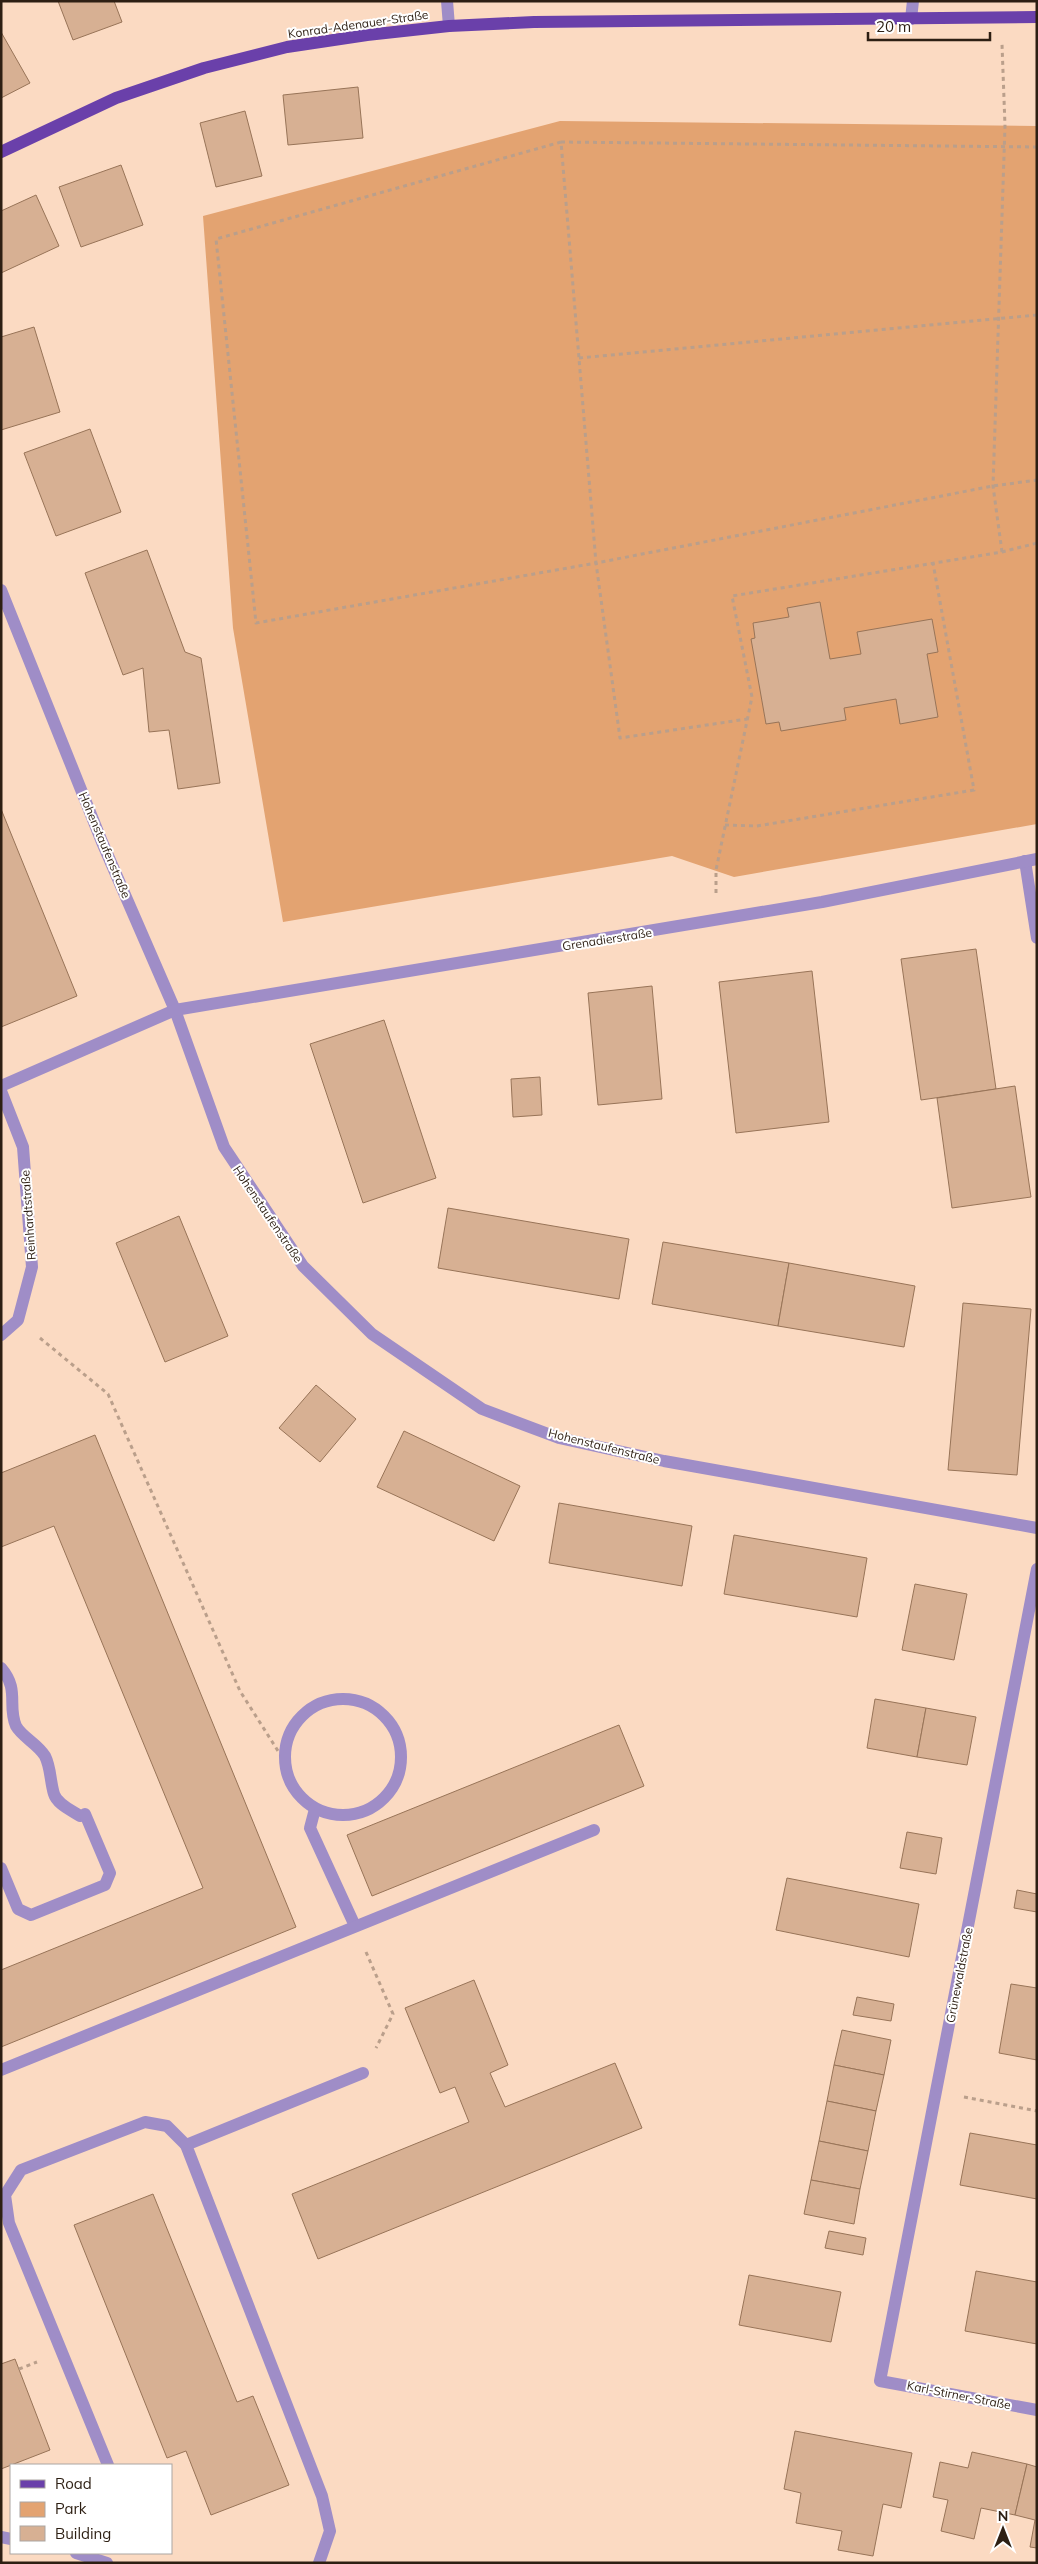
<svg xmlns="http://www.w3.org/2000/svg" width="1038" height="2564" font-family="Mulish,sans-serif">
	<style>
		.green { fill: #e3a371 }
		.building { fill: #d7b093; stroke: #987458 }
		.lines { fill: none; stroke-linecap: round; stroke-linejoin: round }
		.path { stroke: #ba9f8b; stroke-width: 3; stroke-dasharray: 4 4; stroke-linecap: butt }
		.minor { stroke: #9f8dc7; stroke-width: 12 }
		.major { stroke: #6a40aa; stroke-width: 12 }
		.labels { text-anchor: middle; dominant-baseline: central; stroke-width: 4; stroke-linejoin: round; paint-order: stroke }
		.street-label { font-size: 12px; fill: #2d1f13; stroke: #fff }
	</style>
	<rect width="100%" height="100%" fill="#fbdac2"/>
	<polygon class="green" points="560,121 1037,126 1037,824 734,877 672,856 283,922 233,628 203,216"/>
	<g class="building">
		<polygon points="58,1 114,1 122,22 73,40"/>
		<polygon points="1,32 30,83 1,98"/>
		<polygon points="358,87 363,138 288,145 283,95"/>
		<polygon points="245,111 262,176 216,187 200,123"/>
		<polygon points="121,165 143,225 81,247 59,187"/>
		<polygon points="36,195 59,246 1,273 1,211"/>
		<polygon points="34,327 60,412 1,430 1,337"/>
		<polygon points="90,429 121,512 56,536 24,453"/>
		<polygon points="147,550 185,652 201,658 220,783 178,789 169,730 149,732 143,668 123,675 85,573"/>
		<polygon points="820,602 830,659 861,654 857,632 932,619 938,652 927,654 938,717 900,724 896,699 844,708 846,720 781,731 779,722 766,724 751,639 755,638 753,623 789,617 787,608"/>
		<polygon points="1,809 77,996 1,1027"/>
		<polygon points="976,949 996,1089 921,1100 901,959"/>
		<polygon points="812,971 829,1122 736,1133 719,982"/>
		<polygon points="652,986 662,1099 598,1105 588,993"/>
		<polygon points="384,1020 436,1178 363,1203 310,1044"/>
		<polygon points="540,1077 542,1115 513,1117 511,1079"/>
		<polygon points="1015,1086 1031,1197 952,1208 937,1098"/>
		<polygon points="448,1208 629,1239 619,1299 438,1268"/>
		<polygon points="179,1216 228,1336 165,1362 116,1243"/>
		<polygon points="663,1242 789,1263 778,1326 652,1304"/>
		<polygon points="789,1263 915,1286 904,1347 778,1326"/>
		<polygon points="963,1303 1031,1309 1017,1475 948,1470"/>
		<polygon points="316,1385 356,1419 320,1462 279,1428"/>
		<polygon points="404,1431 520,1486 494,1541 377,1487"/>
		<polygon points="95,1435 296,1927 1,2047 1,1970 203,1888 54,1526 1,1547 1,1473"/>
		<polygon points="559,1503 692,1526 682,1586 549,1563"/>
		<polygon points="734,1535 867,1558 857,1617 724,1594"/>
		<polygon points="915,1584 967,1594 954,1660 902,1650"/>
		<polygon points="875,1699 926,1708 917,1757 867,1748"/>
		<polygon points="926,1708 976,1717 967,1765 917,1757"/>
		<polygon points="619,1725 644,1786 372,1896 347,1835"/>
		<polygon points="907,1832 942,1838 936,1874 900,1868"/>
		<polygon points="787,1878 919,1904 909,1957 776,1930"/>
		<polygon points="1017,1890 1037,1894 1037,1912 1014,1908"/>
		<polygon points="474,1980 508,2065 490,2073 505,2107 615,2063 642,2128 318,2259 292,2194 469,2122 455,2087 440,2093 405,2008"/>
		<polygon points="1011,1984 1037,1988 1037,2060 999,2053"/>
		<polygon points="857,1997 894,2004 891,2021 853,2015"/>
		<polygon points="842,2030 891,2040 884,2075 834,2065"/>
		<polygon points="834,2065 884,2075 876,2111 827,2101"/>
		<polygon points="827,2101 876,2111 868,2151 819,2141"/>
		<polygon points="970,2133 1037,2145 1037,2199 960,2185"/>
		<polygon points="819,2141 868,2151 860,2189 811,2180"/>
		<polygon points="811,2180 860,2189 854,2224 804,2214"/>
		<polygon points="153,2194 237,2402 253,2396 289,2485 211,2515 186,2451 167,2458 74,2225"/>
		<polygon points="829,2231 866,2238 863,2255 825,2248"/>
		<polygon points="976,2271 1037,2282 1037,2344 965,2331"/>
		<polygon points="749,2275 841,2292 831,2342 739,2325"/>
		<polygon points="15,2359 50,2450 1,2469 1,2364"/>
		<polygon points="795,2431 912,2453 901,2508 883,2504 873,2556 838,2550 842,2531 796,2523 801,2493 784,2489"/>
		<polygon points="972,2452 1027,2464 1015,2515 981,2508 974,2539 941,2531 948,2500 933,2497 940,2462 968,2468"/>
		<polygon points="1027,2464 1037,2467 1037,2548 1030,2547 1035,2520 1015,2515"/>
	</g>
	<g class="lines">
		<g class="path">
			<polyline points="561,142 216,239 256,623 596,563 620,738 747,719"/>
			<polyline points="1037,147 561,142 596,563 993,486 1037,480"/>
			<polyline points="579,358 1037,315"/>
			<polyline points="1002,552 993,486 1005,126 1002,44"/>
			<polyline points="725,825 757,826 974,790 933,563"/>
			<polyline points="716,893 716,870 752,697 732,596 1002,552 1037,543"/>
			<polyline points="40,1338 108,1394 240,1691 285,1762"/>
			<polyline points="366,1952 393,2014 376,2048"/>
			<polyline points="964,2097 1037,2111"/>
			<polyline points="19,2369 37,2362"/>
		</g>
		<g class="minor">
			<polyline points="447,1 449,26"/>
			<polyline points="911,19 913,1"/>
			<polyline points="1,590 102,842 175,1010 224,1147 303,1266 372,1334 482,1409 559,1438 664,1461 1037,1528"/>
			<polyline points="1025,861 1037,938"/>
			<polyline points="1,1086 175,1010 822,902 1037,859"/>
			<polyline points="1,1091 23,1147 32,1267 18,1320 1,1335"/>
			<polyline points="1037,1569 880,2381 1037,2410"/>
			<path d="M1 1668C20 1690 7 1705 16 1726 22 1737 38 1744 45 1756 51 1768 50 1781 54 1794 57 1804 71 1810 80 1816"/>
			<circle cx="343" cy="1757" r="58"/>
			<polyline points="315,1809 310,1828 355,1926"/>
			<polyline points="1,1868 18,1909 31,1915 105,1885 110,1873 85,1814"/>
			<polyline points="1,2070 594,1830"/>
			<polyline points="108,2465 9,2223 5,2195 21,2170 145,2122 167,2126 186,2145"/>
			<polyline points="1,2537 11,2539"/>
			<polyline points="76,2553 107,2563"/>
			<polyline points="319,2563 330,2531 322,2496 186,2145 363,2073"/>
		</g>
		<polyline class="major" points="1,152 116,98 204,68 287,47 367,35 449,26 534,22 1037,17"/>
	</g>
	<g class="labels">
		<g class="street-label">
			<text transform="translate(358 24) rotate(-8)">Konrad-Adenauer-Straße</text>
			<text transform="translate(105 845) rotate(67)">Hohenstaufenstraße</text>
			<text transform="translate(607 939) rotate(-9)">Grenadierstraße</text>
			<text transform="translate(268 1214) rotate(56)">Hohenstaufenstraße</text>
			<text transform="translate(28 1215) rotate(-94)">Reinhardtstraße</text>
			<text transform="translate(604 1446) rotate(14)">Hohenstaufenstraße</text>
			<text transform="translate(959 1975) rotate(-79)">Grünewaldstraße</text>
			<text transform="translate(959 2395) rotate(11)">Karl-Stirner-Straße</text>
		</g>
	</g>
	<rect width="1038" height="2564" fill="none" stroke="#2d1f13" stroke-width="5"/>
	<rect x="10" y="2464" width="162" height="90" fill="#ffffff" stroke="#aba5a1"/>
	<rect x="20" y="2480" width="25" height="8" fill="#6a40aa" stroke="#aba5a1"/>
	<text x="55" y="2489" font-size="15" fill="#2d1f13">Road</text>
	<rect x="20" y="2502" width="25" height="15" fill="#e3a371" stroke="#aba5a1"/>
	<text x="55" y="2514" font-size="15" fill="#2d1f13">Park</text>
	<rect x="20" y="2526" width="25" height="15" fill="#d7b093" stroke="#aba5a1"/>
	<text x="55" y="2539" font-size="15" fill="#2d1f13">Building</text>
	<g transform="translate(1003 2529)" stroke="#ffffff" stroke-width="4" paint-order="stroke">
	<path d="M0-4L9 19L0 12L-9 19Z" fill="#2d1f13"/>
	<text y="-8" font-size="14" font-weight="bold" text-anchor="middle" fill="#2d1f13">N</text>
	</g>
	<path d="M868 32v8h122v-8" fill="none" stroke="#2d1f13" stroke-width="2.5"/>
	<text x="876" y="32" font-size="15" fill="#2d1f13" stroke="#ffffff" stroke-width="4" paint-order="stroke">20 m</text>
</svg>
